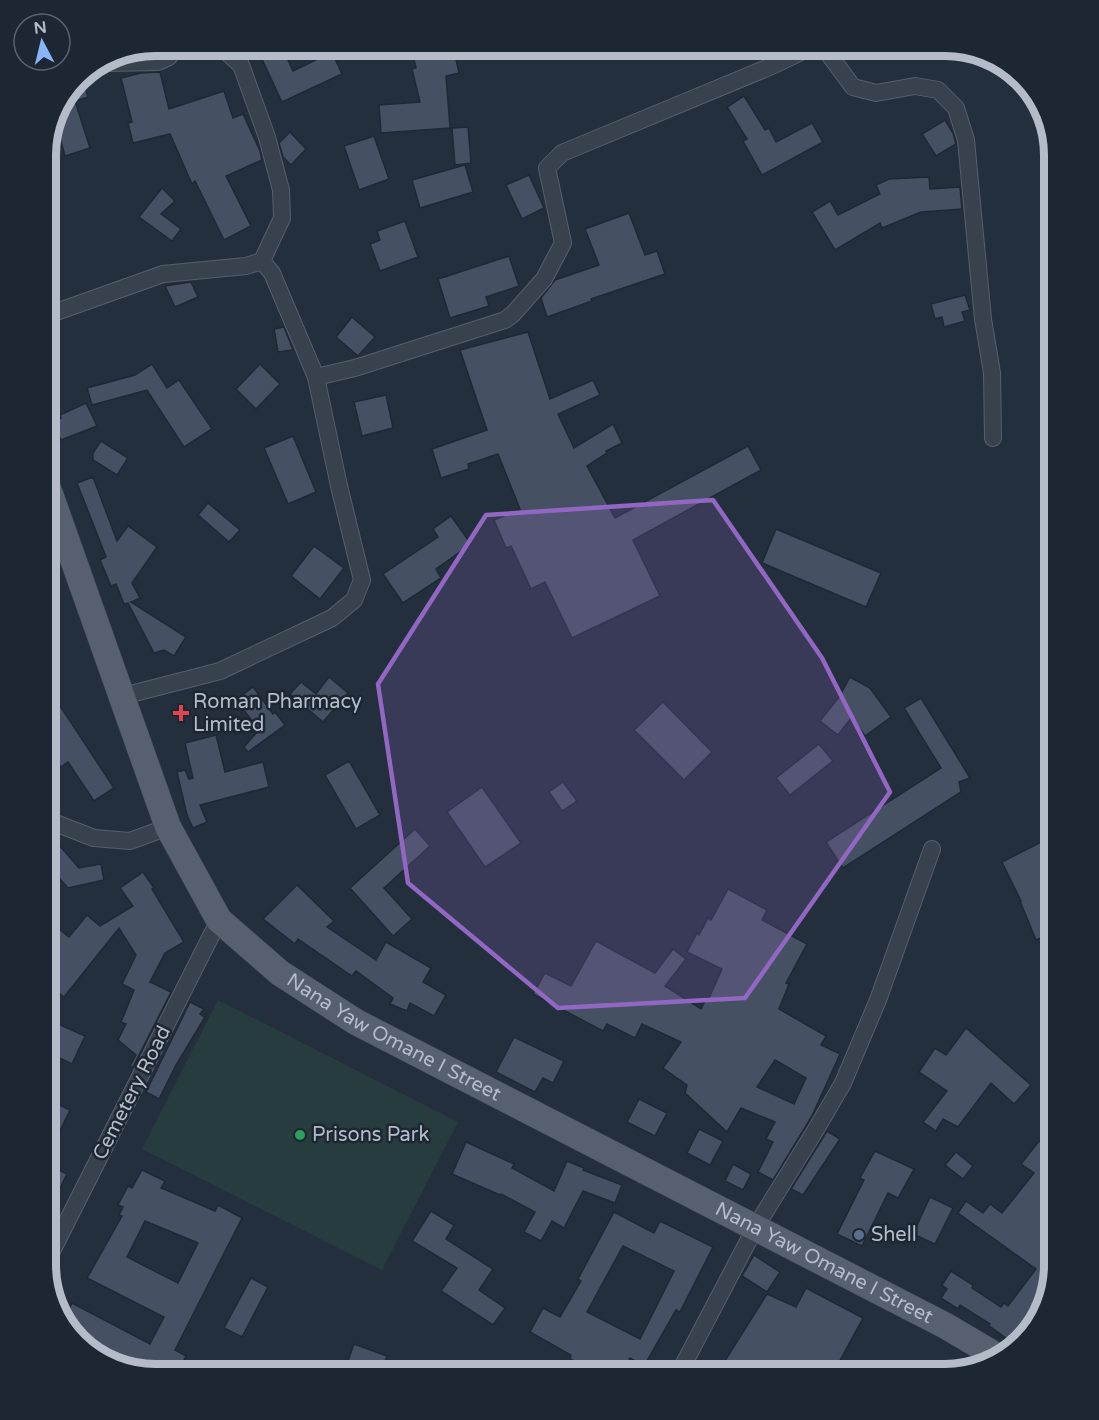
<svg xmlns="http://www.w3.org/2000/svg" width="1099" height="1420" font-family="'Varela Round',sans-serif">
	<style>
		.green { fill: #263c3f }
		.building { fill: #455162; stroke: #1f2835; stroke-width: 1.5; fill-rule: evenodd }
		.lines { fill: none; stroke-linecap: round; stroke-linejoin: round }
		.minor-casing { stroke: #565f6c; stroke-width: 18 }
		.primary-casing { stroke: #414a57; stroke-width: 27 }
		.minor { stroke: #38414e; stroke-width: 16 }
		.primary { stroke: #56606e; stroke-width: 26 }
		.marked { fill: #9266c3; fill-opacity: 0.2; stroke: #9266c3; stroke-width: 4.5; stroke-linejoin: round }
		.health-dot { fill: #e0444e; stroke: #1d2633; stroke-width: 2 }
		.leisure-dot { fill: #2e9e5b; stroke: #1d2633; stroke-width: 2 }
		.service-dot { fill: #5c6f8a; stroke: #1d2633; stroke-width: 2 }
		.labels { text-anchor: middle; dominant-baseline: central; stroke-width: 5; stroke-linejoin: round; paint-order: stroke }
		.poi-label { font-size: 20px; fill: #b4bcc9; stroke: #1d2633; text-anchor: start }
		.street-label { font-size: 20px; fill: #b4bcc9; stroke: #1d2633 }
		.rim { fill: none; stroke: #b4bcc9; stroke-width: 8 }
	</style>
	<rect width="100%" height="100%" fill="#242f3e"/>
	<polygon class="green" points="218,1000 458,1122 382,1270 142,1149"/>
	<g class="building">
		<polygon points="411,45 453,45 459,73 446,76 450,128 381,133 379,105 420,102 412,69 416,68"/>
		<polygon points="282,47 293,71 332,52 342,74 282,102 261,57"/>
		<polygon points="160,72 169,109 224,91 233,118 243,114 260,151 262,160 226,176 251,226 224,240 195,181 192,184 170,134 133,143 128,123 132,122 121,78 141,73"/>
		<polygon points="81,73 88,97 75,101 90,148 65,156 54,116 56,106"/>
		<polygon points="744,96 765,130 769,128 776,142 812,123 823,142 762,175 743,141 747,139 727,107"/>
		<polygon points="945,120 953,133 956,144 936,156 922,134"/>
		<polygon points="468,127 471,163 455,165 452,128"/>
		<polygon points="290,132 306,149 291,165 283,157 279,143"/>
		<polygon points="374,136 389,179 359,190 344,146"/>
		<polygon points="465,165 473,192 420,208 412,180"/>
		<polygon points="529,175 544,208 522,219 506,185"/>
		<polygon points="929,177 930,189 960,187 962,209 921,212 882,228 880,223 835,250 812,212 830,201 838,215 880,194 876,185 889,179"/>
		<polygon points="162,188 175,201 161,214 181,229 172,241 139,217"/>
		<polygon points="629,213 645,255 657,251 665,274 591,299 592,301 547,317 541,298 555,280 599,265 585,229"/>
		<polygon points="405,221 418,257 380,271 370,244 380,240 377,231"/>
		<polygon points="509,256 519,286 486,297 489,306 450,318 438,279"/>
		<polygon points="191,282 198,297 175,307 165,286"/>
		<polygon points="965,295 970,310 962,312 965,321 944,327 942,317 935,319 931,304"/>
		<polygon points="352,317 375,337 358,356 336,337"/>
		<polygon points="284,327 293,350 278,352 274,329"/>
		<polygon points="528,332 550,399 593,380 600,395 558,414 574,448 613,424 622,443 606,451 607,453 587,466 615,518 748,446 761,470 633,540 660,596 572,638 545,582 531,589 511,546 506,548 494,520 520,509 498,454 468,464 469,469 441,478 432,449 487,430 460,350"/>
		<polygon points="152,364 167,388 179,380 212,429 184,447 147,390 92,405 87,388 135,375"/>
		<polygon points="260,364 280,384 256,409 236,389"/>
		<polygon points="386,395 393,428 362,436 354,402"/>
		<polygon points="86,403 97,426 61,440 52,422 61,418 60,415"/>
		<polygon points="293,436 316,492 288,504 264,448"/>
		<polygon points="101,441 128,458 117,475 93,460 93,453"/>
		<polygon points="93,477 117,541 128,526 157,547 132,583 140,598 131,602 186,637 174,656 164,650 154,653 128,603 124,604 116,584 111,586 100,560 106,557 77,483"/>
		<polygon points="208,503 240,530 229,542 198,515"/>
		<polygon points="451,516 471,544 436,569 441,578 403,603 383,574 438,537 433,529"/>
		<polygon points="776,529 881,573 866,607 762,563"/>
		<polygon points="314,546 344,568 320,599 291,576"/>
		<polygon points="329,677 348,693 323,722 290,694 301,682 316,694"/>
		<polygon points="850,677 870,688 891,717 865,736 852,717 838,735 820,721 839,697"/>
		<polygon points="45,683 114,788 94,801 68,762 61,767 45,743"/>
		<polygon points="253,687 273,714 275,712 285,725 248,752 244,747 259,730 236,700"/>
		<polygon points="921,698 970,778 959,782 961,792 843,868 826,842 941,768 904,708"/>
		<polygon points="663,702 712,752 684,780 634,730"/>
		<polygon points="216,735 225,772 263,762 269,787 200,805 207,822 193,828 187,815 177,772 185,770 189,779 193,778 185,743"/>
		<polygon points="819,744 833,761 790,795 776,778"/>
		<polygon points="349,761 380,815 356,829 325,775"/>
		<polygon points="563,782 577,801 562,811 549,792"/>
		<polygon points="482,787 521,843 485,867 447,812"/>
		<polygon points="415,829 430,846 384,888 412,919 393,936 350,888"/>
		<polygon points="1047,839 1054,852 1054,932 1036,940 1020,901 1021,901 1002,862"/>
		<polygon points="59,845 79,868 101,864 104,880 68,888 60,879 58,881 45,866 45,857"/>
		<polygon points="143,872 154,888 152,889 184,942 165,953 150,982 171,992 133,1067 130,1066 136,1055 118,1040 126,1024 121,1022 134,990 122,984 136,955 119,928 64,997 45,982 45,966 56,953 47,945 59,929 69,937 87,915 100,926 133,906 120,888"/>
		<polygon points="297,885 334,921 327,927 376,960 386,942 431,968 423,982 446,995 434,1016 410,1003 407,1011 390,1004 393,998 356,971 352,976 298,939 295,944 263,919"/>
		<path d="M728 889 767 910 762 920 807 944 786 983 789 984 779 1009 826 1036 821 1045 840 1054 812 1116 773 1180 758 1172 773 1142 766 1139 775 1122 741 1108 727 1132 685 1093 687 1085 663 1068 681 1042 642 1024 635 1038 607 1024 603 1031 533 994 545 973 571 986 596 941 655 973 673 949 686 959 665 986 701 1009 707 997 709 998 722 969 687 952 697 933 699 935 708 918 711 920ZM775 1060 806 1078 794 1104 757 1087Z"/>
		<polygon points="190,1002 204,1009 200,1014 205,1017 176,1065 159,1099 146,1092"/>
		<polygon points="45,1018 85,1036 72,1064 45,1051"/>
		<polygon points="966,1028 1031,1085 1014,1104 991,1083 958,1127 943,1119 936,1131 923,1122 947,1091 919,1072 935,1048 946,1055"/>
		<polygon points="514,1037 564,1061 553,1083 543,1078 535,1092 496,1072"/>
		<polygon points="45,1098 70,1110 45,1162"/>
		<polygon points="639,1099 667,1113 655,1136 627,1122"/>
		<polygon points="699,1129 723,1141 710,1165 687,1153"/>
		<polygon points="827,1131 840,1139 803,1195 791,1189"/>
		<polygon points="1039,1141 1054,1153 1054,1266 1048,1289 1010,1341 988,1325 990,1324 960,1305 958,1309 941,1298 947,1289 942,1285 951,1271 973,1285 972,1288 1001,1307 1004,1303 1008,1306 1036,1269 958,1213 966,1201 983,1213 990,1204 1002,1213 1034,1173 1021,1164"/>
		<polygon points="466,1142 514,1164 512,1168 554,1191 567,1161 584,1168 583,1170 622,1185 615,1203 583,1191 564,1228 552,1221 541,1241 524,1232 535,1212 501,1194 500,1195 452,1174"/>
		<polygon points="875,1151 914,1169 898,1198 888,1193 862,1246 837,1234 864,1180 860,1178"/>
		<polygon points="956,1152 973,1166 963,1179 945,1165"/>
		<polygon points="45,1163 67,1174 59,1190 45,1184"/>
		<polygon points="733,1164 751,1174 743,1190 725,1181"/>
		<path d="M142 1170 165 1181 161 1188 215 1211 218 1205 242 1218 175 1350 186 1356 176 1375H154L110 1363 93 1354 63 1326 62 1322 72 1303 150 1344 164 1317 87 1278 122 1216 119 1215 123 1207 118 1205 128 1186 132 1188ZM145 1221 198 1243 178 1283 127 1257Z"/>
		<polygon points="930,1197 953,1208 935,1244 913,1234"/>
		<polygon points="431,1211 454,1225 446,1239 493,1269 479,1290 505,1308 493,1325 441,1291 457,1268 412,1241"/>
		<path d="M614 1212 654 1233 660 1221 713 1247 680 1312 676 1310 644 1366 630 1358 621 1375H602L570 1359 571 1355 530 1332 543 1308 560 1317 581 1281 578 1279ZM623 1246 674 1271 640 1339 587 1312Z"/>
		<polygon points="754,1255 780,1272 767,1292 742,1276"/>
		<polygon points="251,1278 268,1287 242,1337 224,1328"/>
		<polygon points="806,1288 863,1318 832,1375 716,1375 767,1294 796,1307"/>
		<polygon points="354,1344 387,1356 380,1375 361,1375 345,1369"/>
	</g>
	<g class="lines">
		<g class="minor-casing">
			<g id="minor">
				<polyline points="219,45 241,65 267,137 281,190 282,218 262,261"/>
				<polyline points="822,45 853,87 876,93 915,86 938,90 956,108 966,140 983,319 992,373 993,438"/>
				<polyline points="108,63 158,62 169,57 175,45"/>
				<polyline points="45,316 163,274 246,266 262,261 272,273 316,377 339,486 362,580 354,600 332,618 220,671 123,696"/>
				<polyline points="316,377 355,368 505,320 513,314 544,279 563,243 547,168 562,153 774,65 799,53 806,45"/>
				<polyline points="45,819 94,838 130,841 168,827"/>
				<polyline points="45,1265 219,920"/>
				<polyline points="678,1375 755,1228 818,1126 843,1083 878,1000 932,849"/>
			</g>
		</g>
		<g class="primary-casing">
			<g id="primary">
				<path id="s1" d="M45 480 168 827 219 920 280 973 356 1022 946 1326 1000 1358"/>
			</g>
		</g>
		<use href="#minor" class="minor"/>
		<use href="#primary" class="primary"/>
	</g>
	<path class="marked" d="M713 500 822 658 890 792 745 998 558 1008 408 883 378 684 486 515Z"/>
	<path class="health-dot" d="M178 704h6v6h6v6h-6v6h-6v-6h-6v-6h6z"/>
	<circle class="leisure-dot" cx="300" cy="1135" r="6"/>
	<circle class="service-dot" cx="859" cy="1235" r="6"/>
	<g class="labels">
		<g class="poi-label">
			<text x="193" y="702">Roman Pharmacy<tspan x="193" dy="23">Limited</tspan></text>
			<text x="312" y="1135">Prisons Park</text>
			<text x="871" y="1235">Shell</text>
		</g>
		<g class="street-label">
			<text stroke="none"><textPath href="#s1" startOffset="686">Nana Yaw Omane I Street</textPath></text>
			<text transform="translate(132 1093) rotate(-63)">Cemetery Road</text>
			<text stroke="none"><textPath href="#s1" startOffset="1172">Nana Yaw Omane I Street</textPath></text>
		</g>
	</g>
	<path d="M0 0H1099V1420H0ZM155 56H945A99 99 0 0 1 1044 155V1265A99 99 0 0 1 945 1364H155A99 99 0 0 1 56 1265V155A99 99 0 0 1 155 56Z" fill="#1d2633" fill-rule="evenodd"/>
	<path class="rim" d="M155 56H945A99 99 0 0 1 1044 155V1265A99 99 0 0 1 945 1364H155A99 99 0 0 1 56 1265V155A99 99 0 0 1 155 56Z"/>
	<g transform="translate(42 42) rotate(353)"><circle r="28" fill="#1d2633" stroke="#59626f" stroke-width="1.5"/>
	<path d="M0-4.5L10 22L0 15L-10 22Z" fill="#8ab4f8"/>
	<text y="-9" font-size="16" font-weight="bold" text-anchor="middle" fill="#b4bcc9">N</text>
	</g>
</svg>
